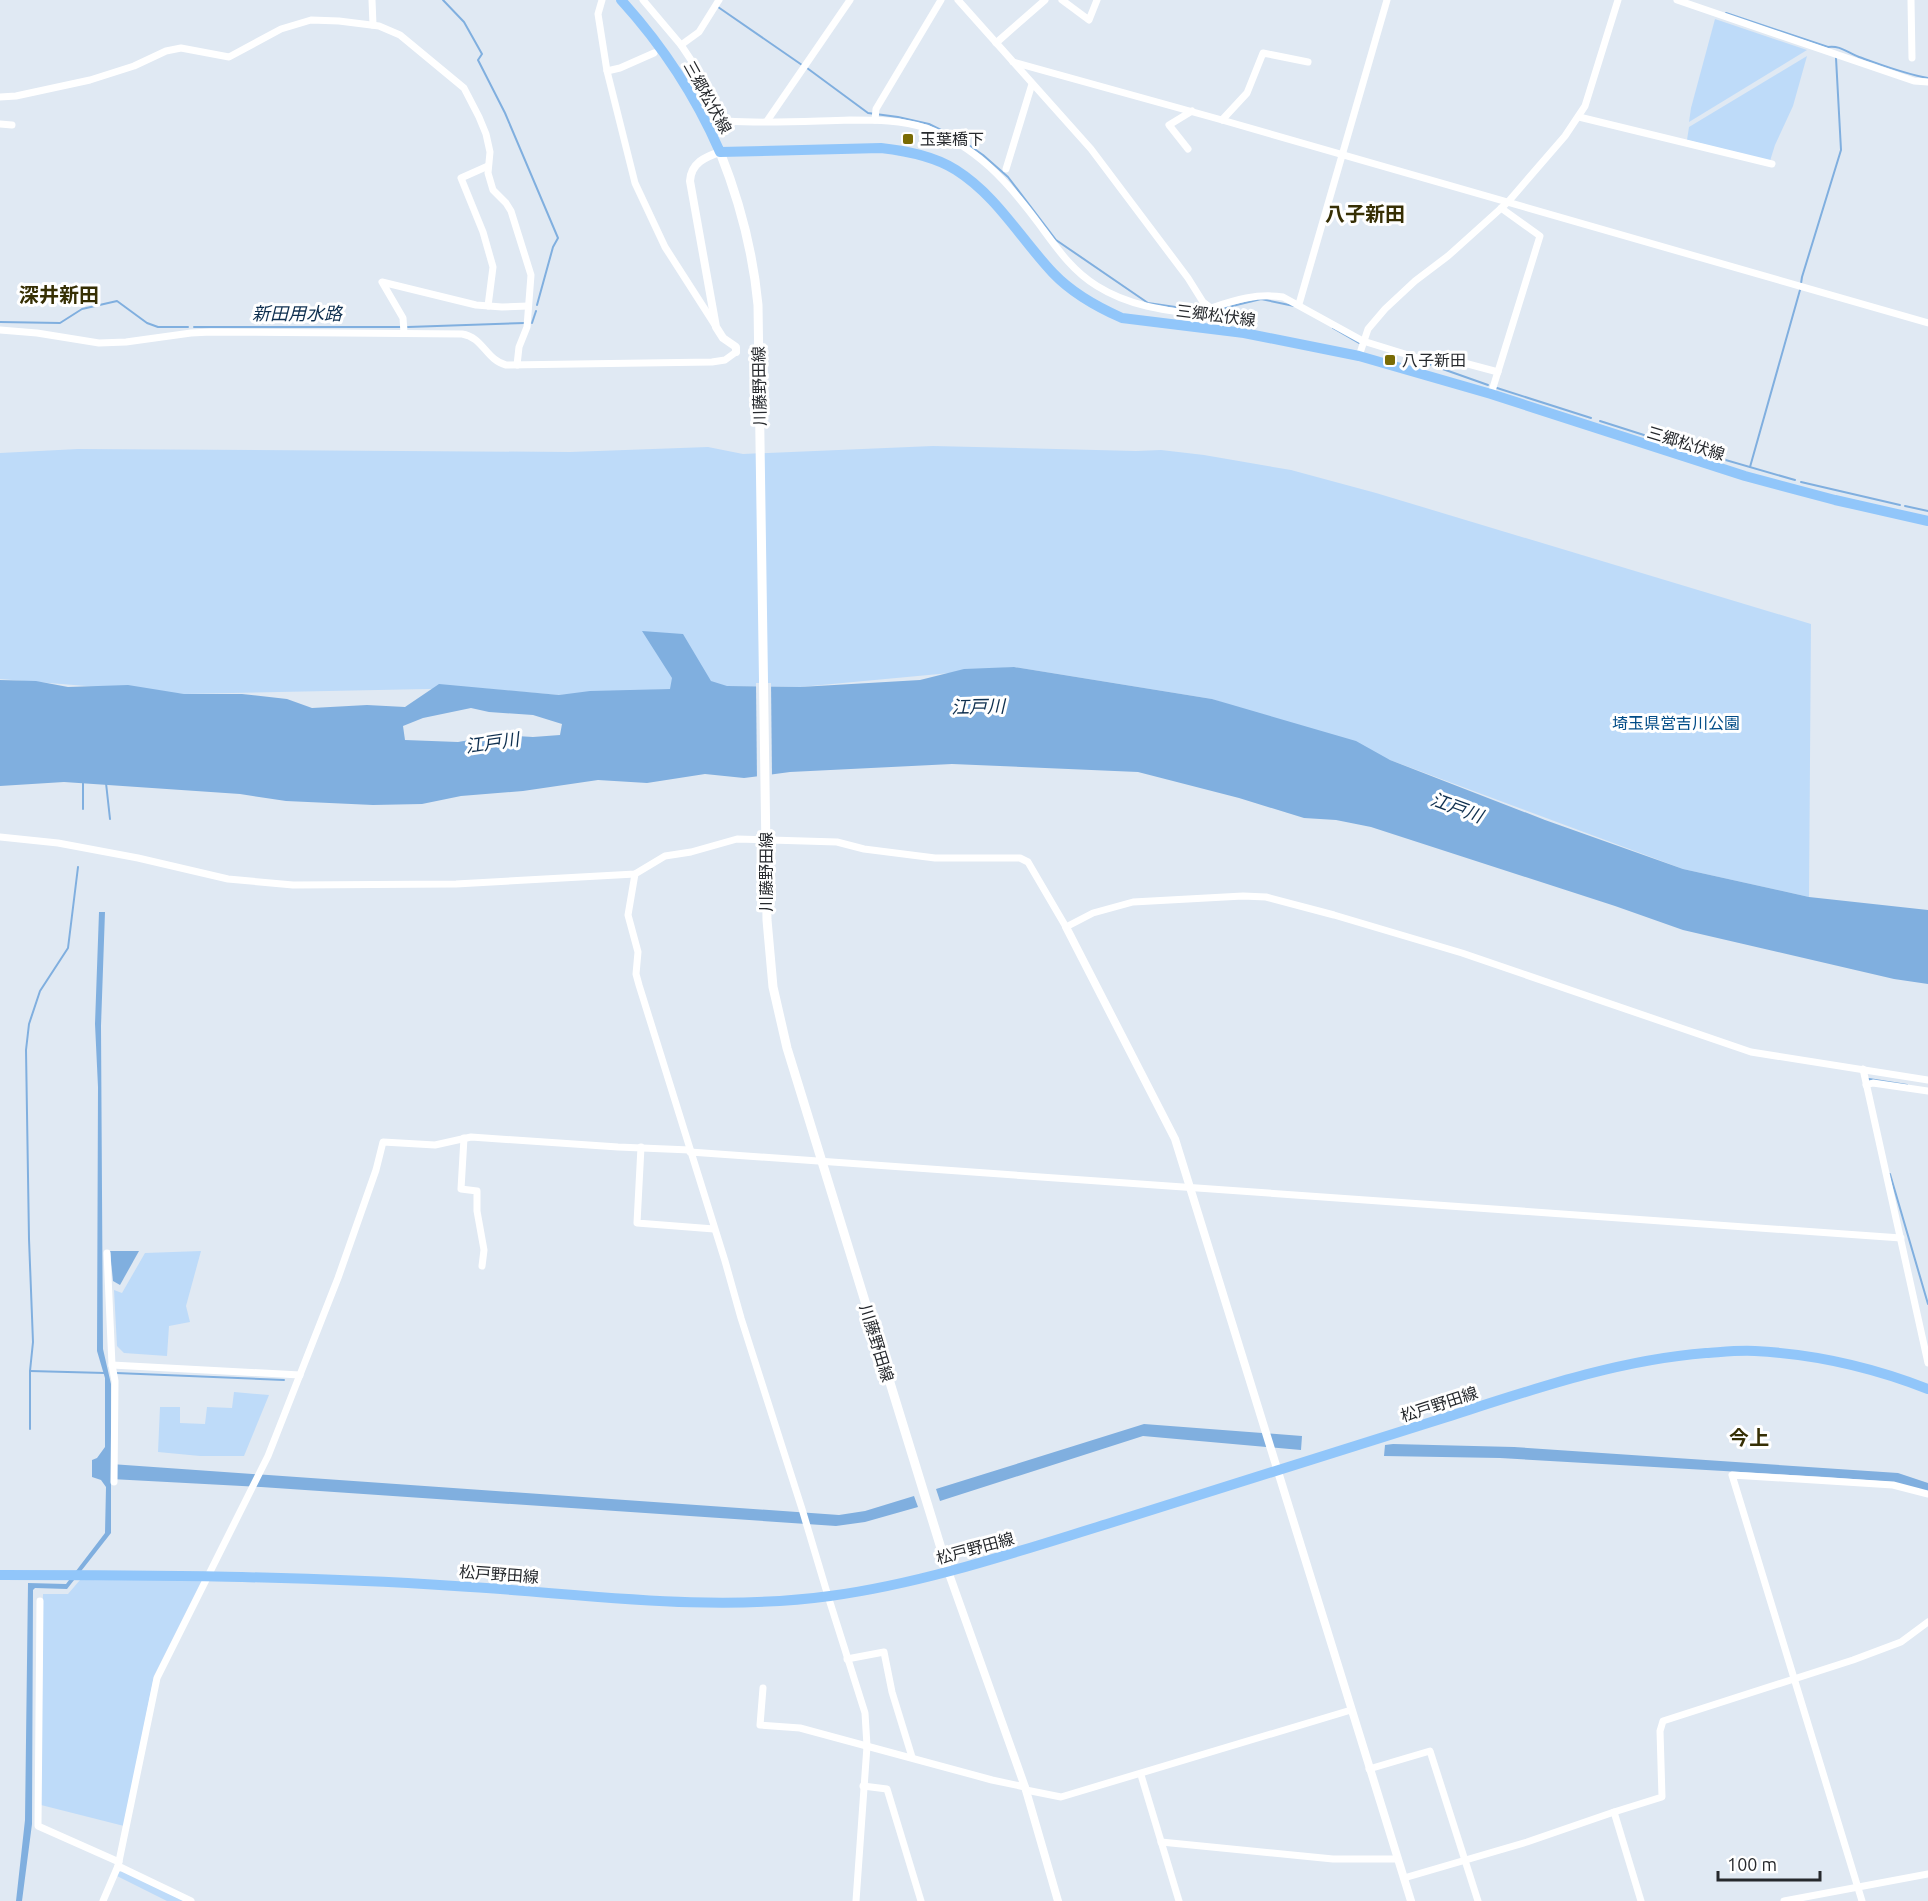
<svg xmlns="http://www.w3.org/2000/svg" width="1928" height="1901" font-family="Ubuntu,'Noto Sans JP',sans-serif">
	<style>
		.green { fill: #bedbf9 }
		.water { fill: #80afdf; fill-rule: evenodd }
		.pier { fill: #e0e9f3 }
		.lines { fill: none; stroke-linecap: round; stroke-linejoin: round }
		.stream { stroke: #80afdf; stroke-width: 2 }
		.minor { stroke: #fff; stroke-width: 7 }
		.tertiary { stroke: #fff; stroke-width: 8 }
		.secondary { stroke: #fff; stroke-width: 9 }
		.primary { stroke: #91c6fa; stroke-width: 10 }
		.poi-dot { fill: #796b05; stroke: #fff; stroke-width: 2 }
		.labels { text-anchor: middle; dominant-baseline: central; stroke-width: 6; stroke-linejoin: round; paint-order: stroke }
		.street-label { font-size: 16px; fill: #26292d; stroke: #fff }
		.poi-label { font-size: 16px; fill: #26292d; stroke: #fff; text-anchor: start }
		.park-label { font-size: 16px; fill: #004b86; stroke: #fff }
		.water-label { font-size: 18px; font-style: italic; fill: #0e2f4f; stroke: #fff }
		.quarter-label { font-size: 20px; font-weight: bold; fill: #362f04; stroke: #fff }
	</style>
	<rect width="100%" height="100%" fill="#e0e9f3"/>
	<g class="green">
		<polygon points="1715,19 1807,50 1689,122 1691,108"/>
		<polygon points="1807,56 1793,106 1775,145 1770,161 1687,140 1689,127"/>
		<polygon points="933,446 1136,451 1161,450 1204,455 1291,470 1376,493 1811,624 1809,897 1683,869 1390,760 1212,699 1014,667 800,687 727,686 559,695 477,688 184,694 0,679 0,453 78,449 570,452 708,447 743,454"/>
		<polygon points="201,1251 186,1306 190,1322 169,1326 167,1356 124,1353 117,1346 114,1290 122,1293 145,1253"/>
		<polygon points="234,1392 269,1395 244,1456 200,1456 158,1452 160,1407 180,1407 180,1423 205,1424 207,1407 232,1408"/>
		<polygon points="80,1580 202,1580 154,1676 124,1826 41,1805 43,1594 68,1594"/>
		<polygon points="123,1871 184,1901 167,1901 117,1876 119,1872"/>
	</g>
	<g class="water">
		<path d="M642 631 683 634 711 681 727 686 800 687 920 680 964 669 1014 667 1212 699 1356 741 1390 760 1545 820 1683 869 1809 897 1928 910V984L1894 979 1683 930 1615 906 1371 827 1336 820 1304 818 1239 798 1138 772 952 764 790 772 744 778 705 774 647 783 598 780 523 791 461 796 422 804 373 805 286 801 240 794 64 782 0 786V680L36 681 68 687 128 685 184 694H242L287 699 312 708 367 705 405 707 439 684 559 695 590 691 670 689 672 678ZM471 708 489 712 533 715 562 724 560 735 533 737 499 735 458 742 405 740 403 726 423 718Z"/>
		<polygon points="99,912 105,912 101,1026 102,1193 103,1349 111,1384 111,1464 839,1515 865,1511 914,1496 918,1507 865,1522 836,1526 261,1487 111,1479 111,1533 67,1589 35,1588 33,1590 32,1824 22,1901 16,1901 25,1820 28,1583 66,1584 105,1533 106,1487 101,1480 92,1477 92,1460 97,1458 105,1447 105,1378 97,1351 98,1087 95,1024"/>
		<polygon points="110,1251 139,1251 120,1285 113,1281"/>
		<polygon points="1144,1424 1302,1436 1301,1450 1143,1436 940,1501 936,1489"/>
		<polygon points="1393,1444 1514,1447 1898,1473 1928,1483 1928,1492 1893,1482 1826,1477 1500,1458 1384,1456 1385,1445"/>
	</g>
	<polygon class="pier" points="756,683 771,683 772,777 757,780"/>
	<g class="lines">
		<g class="stream">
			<polyline points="443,0 464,22 482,54 478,60 505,113 558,238 553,247 537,305"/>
			<polyline points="718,7 802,65"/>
			<path d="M1726 13 1828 47C1840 45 1848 53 1859 57 1882 65 1904 74 1928 78"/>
			<polyline points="807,68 868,113 898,117 929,124 963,141 983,155 1008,177 1056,240 1148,303 1182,308"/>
			<polyline points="1216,310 1261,299 1294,306"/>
			<polyline points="0,322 60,323 82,309 117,301 147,323 158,327 188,327"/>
			<polyline points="532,323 536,311"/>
			<polyline points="194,327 400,327"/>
			<polyline points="408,327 525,323"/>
			<polyline points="1333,328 1359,343"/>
			<polyline points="1420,361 1488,385"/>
			<polyline points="1497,388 1591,418"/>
			<polyline points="1600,421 1691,450"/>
			<polyline points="1698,452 1795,480"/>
			<polyline points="1750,467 1800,290 1802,277 1841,150 1836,58"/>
			<polyline points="1801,482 1900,505"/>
			<polyline points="1905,506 1928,511"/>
			<polyline points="83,782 83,809"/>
			<polyline points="106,783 110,819"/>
			<polyline points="1868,1082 1869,1079 1907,1085"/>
			<polyline points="1890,1174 1928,1304"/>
			<polyline points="30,1371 105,1373"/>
			<polyline points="116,1373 284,1380"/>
			<polyline points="30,1429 30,1371 33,1342 29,1239 26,1050 29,1024 40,991 68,948 78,867"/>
		</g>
		<g class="minor">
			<polyline points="372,0 373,25"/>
			<polyline points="602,0 598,14 607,71 635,183 665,247 715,325"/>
			<path d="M643 0 681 45 703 78 727 121C767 124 809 121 850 120 876 120 901 120 926 128 976 146 1008 182 1039 224 1056 247 1072 271 1097 286 1132 308 1171 311 1210 316"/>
			<polyline points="958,0 1091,149 1188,278 1203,302 1211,308"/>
			<polyline points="1062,0 1089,20 1097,0"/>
			<polyline points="1677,0 1914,81 1928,82"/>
			<polyline points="1911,0 1912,58"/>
			<polyline points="996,43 1045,0"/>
			<polyline points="681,45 699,32 719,0"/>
			<polyline points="1013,62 1222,120 1928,323"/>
			<polyline points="607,71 620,68 654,53"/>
			<polyline points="0,97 16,96 90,80 134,66 166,51 181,48 229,57 281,29 311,20 339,21 379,26 400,35 464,88 479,117 486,134 490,152 488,173 493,190 506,203 511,211 531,275 527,327 519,347 517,365"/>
			<polyline points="1579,117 1772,164"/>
			<polyline points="875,120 876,109 941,0"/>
			<polyline points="1222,120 1247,93 1263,53 1308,62"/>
			<polyline points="767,121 850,0"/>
			<polyline points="0,124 12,125"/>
			<polyline points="1188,149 1169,125 1192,111"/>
			<polyline points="488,166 461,178 483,232 493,267 488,306"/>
			<polyline points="1006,169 1032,84"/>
			<polyline points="1299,304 1387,0"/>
			<path d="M1211 308C1235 300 1257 293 1283 297L1363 341 1418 358 1438 356 1498 372"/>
			<path d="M0 330 37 333 99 343 126 342 191 333 211 332 462 334C483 337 486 360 506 365L712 362 725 360 736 352"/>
			<polyline points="404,333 403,318 382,282 476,305 502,307 528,306"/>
			<polyline points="1359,356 1368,329 1385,309 1415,281 1448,256 1508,202 1565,136 1585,106 1618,0"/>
			<polyline points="1491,394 1540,236 1501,208"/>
			<polyline points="0,837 58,843 138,858 228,879 293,885 456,884 635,874 665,856 691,852 737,839 837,842 864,849 935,858 1020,858 1028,862 1066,927 1093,913 1133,902 1243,896 1266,897 1334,915 1462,953 1751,1052 1928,1080"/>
			<polyline points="635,874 628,915 638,952 636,974 639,985 725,1261 741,1318 802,1509 828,1596 865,1713 867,1746 856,1901"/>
			<polyline points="1863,1069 1928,1363"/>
			<polyline points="1866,1085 1873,1083 1928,1091"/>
			<polyline points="464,1138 461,1189 477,1191 477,1211 484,1250 482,1266"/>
			<polyline points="641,1147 637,1223 714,1229"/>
			<polyline points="690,1152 1901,1238"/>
			<polyline points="107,1253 112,1365 115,1381 114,1482"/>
			<polyline points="112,1365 300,1375"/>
			<polyline points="40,1601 38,1826 119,1862"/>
			<polyline points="847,1659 884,1652 892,1692 912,1757"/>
			<polyline points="763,1688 760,1725 800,1728 992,1780 1025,1787"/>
			<polyline points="1369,1769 1430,1751 1478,1901"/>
			<polyline points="1141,1775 1179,1901"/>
			<polyline points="863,1786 887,1789 921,1901"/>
			<polyline points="1026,1790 1061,1797 1351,1710"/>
			<polyline points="1614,1812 1641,1901"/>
			<polyline points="1161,1842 1333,1859 1398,1859"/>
			<polyline points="118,1866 191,1901"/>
			<polyline points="1404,1878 1527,1842 1614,1812 1662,1797 1660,1731 1663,1721 1853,1660 1901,1642 1928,1622"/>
			<polyline points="103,1901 118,1866 157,1678 268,1456 338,1278 376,1170 383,1142 435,1145 471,1137 618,1147 690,1150"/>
			<polyline points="1784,1901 1928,1874"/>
			<polyline points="1862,1901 1732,1475 1893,1485 1928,1494"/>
		</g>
		<g class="tertiary">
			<path d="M720 152C705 157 691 163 690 181L716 327 723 338 736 347V352"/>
			<polyline points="1066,927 1175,1139 1411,1901"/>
			<polyline points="948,1571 1025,1787 1058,1901"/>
		</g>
		<path class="secondary" d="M720 152C740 202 753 252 758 305L767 920 773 987 787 1048 948 1571"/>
		<g class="primary">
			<path d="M621 0C663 46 695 95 720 152L881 148C907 151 934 156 956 170 997 196 1020 238 1053 273 1072 293 1097 307 1122 318L1244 333 1359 356 1491 394 1745 476 1835 500 1928 521"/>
			<path d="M0 1575C152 1575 303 1576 455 1586 579 1593 706 1613 830 1596 925 1583 1016 1552 1107 1524 1221 1489 1334 1453 1447 1417 1531 1390 1617 1360 1706 1353 1722 1352 1739 1350 1755 1351 1815 1354 1872 1367 1928 1389"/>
		</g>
	</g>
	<g class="poi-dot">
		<rect x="902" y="133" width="12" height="12" rx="3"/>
		<rect x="1384" y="354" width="12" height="12" rx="3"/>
	</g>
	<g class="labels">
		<g class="street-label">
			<text transform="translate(708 97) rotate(61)">三郷松伏線</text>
			<text transform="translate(1216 315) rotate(7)">三郷松伏線</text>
			<text transform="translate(759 386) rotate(-91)">川藤野田線</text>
			<text transform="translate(1686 443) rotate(17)">三郷松伏線</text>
			<text transform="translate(766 872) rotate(-90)">川藤野田線</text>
			<text transform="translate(877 1343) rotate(73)">川藤野田線</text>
			<text transform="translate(1439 1404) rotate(-18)">松戸野田線</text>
			<text transform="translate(975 1548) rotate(-15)">松戸野田線</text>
			<text transform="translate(499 1574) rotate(4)">松戸野田線</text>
		</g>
		<g class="poi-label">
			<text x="920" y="139">玉葉橋下</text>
			<text x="1402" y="360">八子新田</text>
		</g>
		<g class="park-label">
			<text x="1676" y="723">埼玉県営吉川公園</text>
		</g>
		<g class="water-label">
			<text x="297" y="313">新田用水路</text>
			<text transform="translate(978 706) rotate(-1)">江戸川</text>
			<text transform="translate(492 742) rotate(-8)">江戸川</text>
			<text transform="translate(1457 807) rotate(20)">江戸川</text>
		</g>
		<g class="quarter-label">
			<text x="1365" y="213">八子新田</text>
			<text x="59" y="294">深井新田</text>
			<text x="1749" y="1437">今上</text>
		</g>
	</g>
	<path d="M1718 1871v9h102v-9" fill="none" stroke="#26292d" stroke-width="3"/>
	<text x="1727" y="1871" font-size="18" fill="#26292d" stroke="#ffffff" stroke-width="4.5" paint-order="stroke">100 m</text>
</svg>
